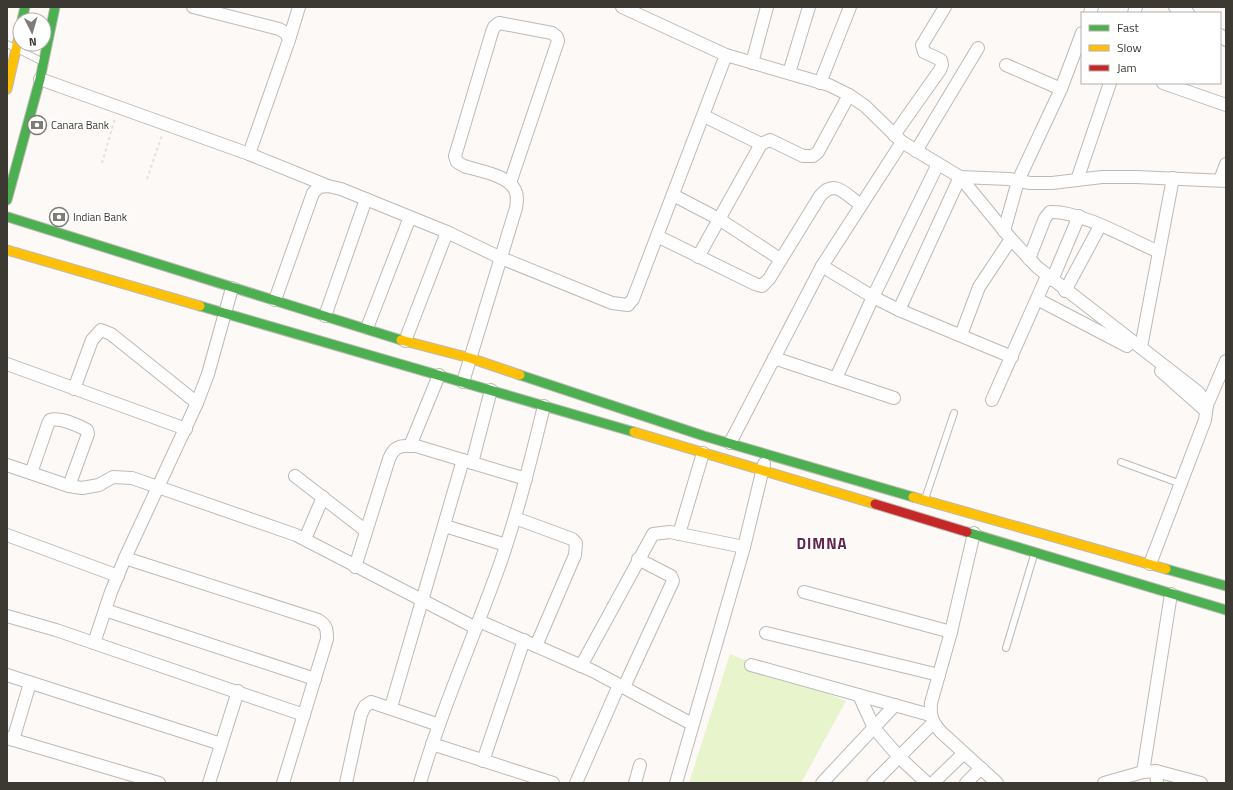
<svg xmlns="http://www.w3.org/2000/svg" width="1233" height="790" font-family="'Titillium Web',sans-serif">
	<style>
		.green { fill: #e8f4cc }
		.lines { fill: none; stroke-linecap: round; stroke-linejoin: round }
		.lane-casing { stroke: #bdbab6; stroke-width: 8 }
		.street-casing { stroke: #bdbab6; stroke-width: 14 }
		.fast-casing { stroke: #bdbab6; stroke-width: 11 }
		.slow-casing { stroke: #bdbab6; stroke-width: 11 }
		.jam-casing { stroke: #bdbab6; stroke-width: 11 }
		.path { stroke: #e3e2e1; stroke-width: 2; stroke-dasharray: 3 3; stroke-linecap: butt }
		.lane { stroke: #fffefe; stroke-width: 6 }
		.street { stroke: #fffefe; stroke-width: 12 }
		.fast { stroke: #4caf50; stroke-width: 9 }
		.slow { stroke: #ffc107; stroke-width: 9 }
		.jam { stroke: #c62828; stroke-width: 9 }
		.labels { text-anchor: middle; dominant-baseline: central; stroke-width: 4; stroke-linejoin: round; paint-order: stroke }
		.poi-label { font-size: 11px; fill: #3c3832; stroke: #fff; text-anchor: start }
		.district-label { font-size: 15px; font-weight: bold; letter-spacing: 1px; fill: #61254d; stroke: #fff }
	</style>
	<rect width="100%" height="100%" fill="#fcf9f6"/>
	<polygon class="green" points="730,654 846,701 801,783 689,783"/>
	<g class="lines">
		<g class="lane-casing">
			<g id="lane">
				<polyline points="7,44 43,62"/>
				<polyline points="1121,462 1181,484"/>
				<polyline points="926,496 954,413"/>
				<polyline points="1006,648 1034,555"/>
			</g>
		</g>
		<g class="street-casing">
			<g id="street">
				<polyline points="193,7 279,29 286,33 289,40 249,154"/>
				<polyline points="622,7 726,55 829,85 849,95 865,106 902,142 960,177 1011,239 1037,267 1198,392 1207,405 1205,420 1150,564"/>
				<polyline points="1175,7 1188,13"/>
				<polyline points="1090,13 1092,7"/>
				<polyline points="1134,13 1136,7"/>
				<polyline points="1220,35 1226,40"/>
				<polyline points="289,40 299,7"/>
				<polyline points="752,63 767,7"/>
				<polyline points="1006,65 1061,89"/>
				<polyline points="789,73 809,7"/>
				<polyline points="40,79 249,154 328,186"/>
				<polyline points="820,83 850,7"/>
				<polyline points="1163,83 1226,105"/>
				<polyline points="704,116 761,144"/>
				<polyline points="894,135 940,70 942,65 941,60 924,52 922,45 945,7"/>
				<polyline points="916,151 978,48"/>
				<polyline points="1077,180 1110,83"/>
				<polyline points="1220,180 1226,164"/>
				<polyline points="673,195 719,219 780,259"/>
				<polyline points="1004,231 1018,181 1061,89 1082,33"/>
				<path d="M657 236 755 284 762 286 769 279 820 196C835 178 846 195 861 205"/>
				<polyline points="698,257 761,144 770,140 803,156 813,156 818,152 849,95"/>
				<path d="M1029 259 1045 218 1050 212C1079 210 1131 240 1159 252"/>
				<polyline points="822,266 873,297 899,310 1012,357"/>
				<polyline points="1052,280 1079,216"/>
				<polyline points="1065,291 1100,226"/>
				<polyline points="1037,299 1127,346"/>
				<polyline points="275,300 313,193 319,187 328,186 341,189 447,232 501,258 612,303 628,305 633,299 726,55"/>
				<polyline points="899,310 960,177 1009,179 1030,183 1052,183 1102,177 1136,177 1226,181"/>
				<polyline points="325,316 366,199"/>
				<polyline points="367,328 410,217"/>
				<polyline points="961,335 979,287 1011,239"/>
				<polyline points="405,341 447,232"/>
				<polyline points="1141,347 1173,178"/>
				<polyline points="774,358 894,398"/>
				<polyline points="7,364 186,429"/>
				<polyline points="1161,371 1206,411"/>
				<polyline points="836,378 873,297 938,164"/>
				<path d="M463 382 516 208C517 202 518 196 515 190 508 175 479 171 464 166L457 162 455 156 492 32 494 27 499 23 552 33 557 37 558 41 510 183"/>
				<polyline points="74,389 92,340 101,330 111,334 197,403"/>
				<polyline points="992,400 1047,276"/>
				<polyline points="1207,405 1226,361"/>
				<polyline points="730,443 822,266 902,142"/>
				<polyline points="410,446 439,375"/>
				<polyline points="472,463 491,390"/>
				<polyline points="7,465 69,486 82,488 99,485 113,477 132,478 296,535 476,628"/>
				<path d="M31 473 48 424 50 420C61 417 77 425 87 430L88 434 69 486"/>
				<polyline points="295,476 366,531"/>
				<polyline points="515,518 572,539 576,543 575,555 536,646"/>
				<polyline points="445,526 506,545"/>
				<path d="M974 533 951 632 931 703C930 716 932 722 941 732L997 783"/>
				<polyline points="679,534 703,453"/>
				<polyline points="7,535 118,576"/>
				<polyline points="305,539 323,497"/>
				<path d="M125 558 318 620C327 625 327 630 327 639L283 783"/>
				<path d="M355 567 389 459C394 445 403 445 416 446L526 479"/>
				<polyline points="804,592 951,632"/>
				<polyline points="105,610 315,679"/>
				<polyline points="7,616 56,630 304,715"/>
				<polyline points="479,621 593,671 692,724"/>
				<polyline points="766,633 939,675"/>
				<polyline points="94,643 111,592 125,558 197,403 208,374 232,288"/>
				<polyline points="751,665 930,715"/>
				<polyline points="581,666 653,534 670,532 744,547"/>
				<polyline points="7,675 221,744"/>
				<polyline points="624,687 673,581 671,576 638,559"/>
				<polyline points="859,695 874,728 899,757 927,783"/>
				<polyline points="391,707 463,460"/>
				<polyline points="7,738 159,783"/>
				<polyline points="13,740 30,683"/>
				<polyline points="432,744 553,783"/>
				<polyline points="483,761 524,640"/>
				<polyline points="1156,771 1157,783"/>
				<polyline points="1143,772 1171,594"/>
				<polyline points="209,783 238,691"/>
				<polyline points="346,783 361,714 365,706 371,702 439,725"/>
				<path d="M420 783C442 708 474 637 500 564 518 512 531 459 544 406"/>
				<polyline points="576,783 619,685"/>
				<polyline points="635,783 640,765"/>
				<polyline points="676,783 744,547 764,464"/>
				<polyline points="822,783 895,705"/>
				<polyline points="873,783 933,723"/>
				<polyline points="933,783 964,753"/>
				<polyline points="966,783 981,768"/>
				<polyline points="1104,783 1143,772 1156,771 1201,783"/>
			</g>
		</g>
		<g class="fast-casing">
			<g id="fast">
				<polyline points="22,20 25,7"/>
				<polyline points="7,200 40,79 55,7"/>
				<polyline points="8,217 401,340"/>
				<polyline points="200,306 634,432"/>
				<polyline points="520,375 704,436 913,497"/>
				<polyline points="967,532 1226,610"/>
				<polyline points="1166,569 1226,586"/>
			</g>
		</g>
		<g class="slow-casing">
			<g id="slow">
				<polyline points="7,89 20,32"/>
				<polyline points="7,250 200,306"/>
				<polyline points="401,340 470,358 520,375"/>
				<polyline points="634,432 875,504"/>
				<polyline points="913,497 1166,569"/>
			</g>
		</g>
		<g class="jam-casing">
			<polyline id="jam" points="875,504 967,532"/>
		</g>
		<g class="path">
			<polyline points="102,163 115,118"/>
			<polyline points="147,179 162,135"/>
		</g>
		<use href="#lane" class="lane"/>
		<use href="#street" class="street"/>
		<use href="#fast" class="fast"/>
		<use href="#slow" class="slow"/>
		<use href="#jam" class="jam"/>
	</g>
	<defs>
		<g id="bank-ring" transform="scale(1)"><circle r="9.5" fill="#fff" stroke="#7f7c77" stroke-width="1.5"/><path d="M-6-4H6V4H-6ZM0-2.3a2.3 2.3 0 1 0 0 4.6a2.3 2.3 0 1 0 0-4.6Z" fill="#7f7c77"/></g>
	</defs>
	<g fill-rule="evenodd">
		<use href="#bank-ring" x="37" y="125"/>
		<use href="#bank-ring" x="59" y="217"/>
	</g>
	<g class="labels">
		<g class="poi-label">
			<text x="51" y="125">Canara Bank</text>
			<text x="73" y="217">Indian Bank</text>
		</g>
		<g class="district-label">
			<text x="822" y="543">DIMNA</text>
		</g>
	</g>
	<rect width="1233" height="790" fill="none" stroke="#3c3832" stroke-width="16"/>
	<rect x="1081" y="12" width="140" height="72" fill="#ffffff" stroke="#b1afad"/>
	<rect x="1089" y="25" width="20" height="6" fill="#4caf50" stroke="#b1afad"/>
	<text x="1117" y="32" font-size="12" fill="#3c3832">Fast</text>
	<rect x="1089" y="45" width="20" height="6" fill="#ffc107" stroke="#b1afad"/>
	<text x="1117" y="52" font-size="12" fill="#3c3832">Slow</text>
	<rect x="1089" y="65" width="20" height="6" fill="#c62828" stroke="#b1afad"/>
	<text x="1117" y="72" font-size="12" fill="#3c3832">Jam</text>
	<g transform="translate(32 32) rotate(175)"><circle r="19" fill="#ffffff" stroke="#b1afad"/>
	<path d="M0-3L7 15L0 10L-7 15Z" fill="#7f7c77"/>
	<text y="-6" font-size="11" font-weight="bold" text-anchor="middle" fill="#3c3832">N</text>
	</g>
</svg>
